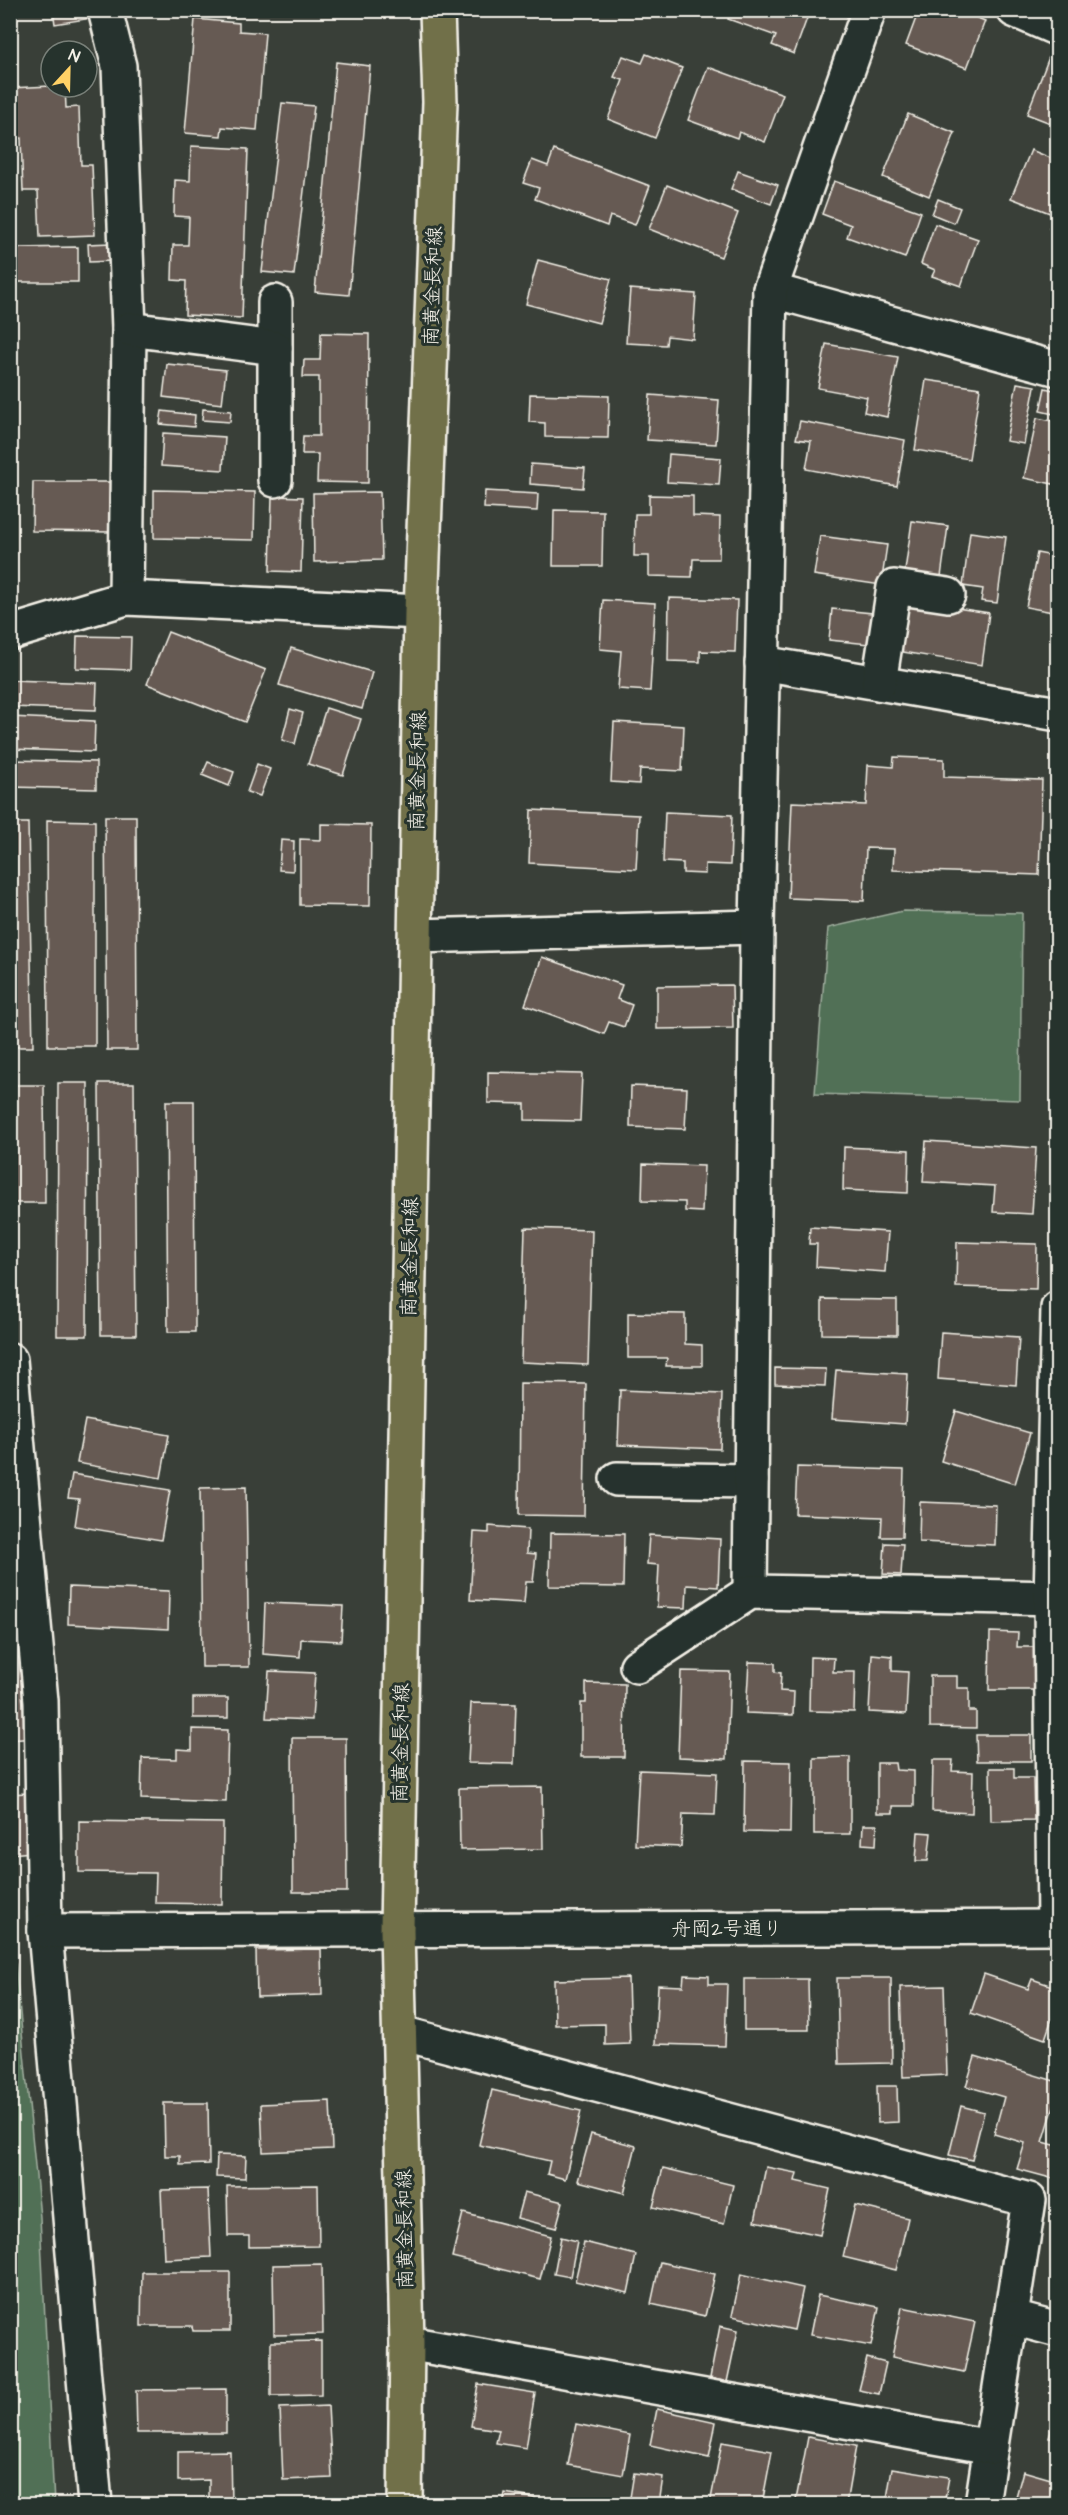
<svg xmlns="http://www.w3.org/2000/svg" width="1068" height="2515" font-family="'Architects Daughter','Klee One',sans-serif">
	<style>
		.green { fill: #516f57; stroke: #a2b0a0; stroke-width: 1.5 }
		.building { fill: #665a53; stroke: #f4f1e8; stroke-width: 1.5 }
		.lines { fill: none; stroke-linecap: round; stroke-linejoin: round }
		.minor-casing { stroke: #f4f1e8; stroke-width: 38 }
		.major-casing { stroke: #f4f1e8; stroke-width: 38 }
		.minor { stroke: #26332d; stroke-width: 33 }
		.major { stroke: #716f4a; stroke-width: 33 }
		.labels { text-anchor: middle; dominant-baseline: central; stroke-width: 6; stroke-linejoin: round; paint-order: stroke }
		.street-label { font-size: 20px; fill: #f4f1e8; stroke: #26332d }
	</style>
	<rect width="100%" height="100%" fill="#393f38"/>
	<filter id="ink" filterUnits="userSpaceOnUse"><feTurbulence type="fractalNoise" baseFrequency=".0167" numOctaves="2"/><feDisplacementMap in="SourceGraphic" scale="12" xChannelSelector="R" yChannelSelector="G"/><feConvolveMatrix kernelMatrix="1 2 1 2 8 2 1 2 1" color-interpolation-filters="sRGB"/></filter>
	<g filter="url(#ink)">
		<g class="green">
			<polygon points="903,911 1022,913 1020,1100 815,1094 828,928"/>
			<polygon points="11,1920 40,2217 54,2504 11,2504"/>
		</g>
		<g class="building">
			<polygon points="53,10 90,10 92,18 55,24"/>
			<polygon points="731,10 810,10 794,54 772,45 776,36 728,19"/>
			<polygon points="919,10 958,10 985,21 967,68 906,45"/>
			<polygon points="195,19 239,23 239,31 265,33 257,130 222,127 221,136 185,133"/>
			<polygon points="1051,52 1058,54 1058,126 1027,114"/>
			<polygon points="646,54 682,68 655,138 608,119 623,80 614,77 623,56 642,63"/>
			<polygon points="336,62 370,66 349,295 315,292"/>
			<polygon points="708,67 783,94 765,142 739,132 737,138 688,120"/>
			<polygon points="51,86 65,87 66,108 79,107 81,165 92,165 95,235 40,237 38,191 23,191 21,138 10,139 10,88"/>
			<polygon points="282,103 314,106 294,275 262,272"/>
			<polygon points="908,114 955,133 929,196 883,177"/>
			<polygon points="191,146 248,149 242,318 185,315 186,281 172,280 173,245 188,245 189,217 174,216 175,180 190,181"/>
			<polygon points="554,150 650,186 635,225 610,216 607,226 535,199 539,188 523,183 532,160 548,166"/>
			<polygon points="1031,150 1058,161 1058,231 1049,228 1055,215 1011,198"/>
			<polygon points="738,171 778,185 771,204 731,189"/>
			<polygon points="834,181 921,212 905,258 847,237 851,225 822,214"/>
			<polygon points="667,185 738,213 721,257 649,229"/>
			<polygon points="938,199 960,208 954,223 932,214"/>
			<polygon points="935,224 978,239 961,286 932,276 935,270 921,264"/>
			<polygon points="111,243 112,261 89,262 88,244"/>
			<polygon points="78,247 78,282 17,282 17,248"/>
			<polygon points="538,260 611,279 599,323 526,304"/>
			<polygon points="630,289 696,294 693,339 667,336 666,345 626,343"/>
			<polygon points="321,333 369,334 368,483 317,482 318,454 302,454 303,436 319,436 319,377 303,377 304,360 320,360"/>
			<polygon points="826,344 898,357 887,417 864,412 867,397 818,388"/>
			<polygon points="167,364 226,370 222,404 163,397"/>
			<polygon points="926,380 980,388 969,459 915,450"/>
			<polygon points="1017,383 1035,386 1024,444 1006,441"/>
			<polygon points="1045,388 1058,391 1058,415 1040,411"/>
			<polygon points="530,394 609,396 608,438 545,437 545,423 529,422"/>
			<polygon points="650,395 719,400 716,444 647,440"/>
			<polygon points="203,409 231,411 230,422 202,420"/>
			<polygon points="162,411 195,415 194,427 160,424"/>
			<polygon points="1037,418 1058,422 1058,485 1024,478"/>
			<polygon points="800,421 905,440 897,486 806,469 811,441 796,439"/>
			<polygon points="163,433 225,437 223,470 161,466"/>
			<polygon points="669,454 721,458 719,485 667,482"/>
			<polygon points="531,464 585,468 583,488 530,484"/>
			<polygon points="33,482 114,482 113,532 32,531"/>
			<polygon points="154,490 255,492 254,540 154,538"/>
			<polygon points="485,491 538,494 537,511 484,508"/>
			<polygon points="380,492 382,560 314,562 313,493"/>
			<polygon points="649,495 693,496 693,516 720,517 719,559 693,559 692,577 649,576 649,556 634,556 635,514 649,514"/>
			<polygon points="272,496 303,497 301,572 270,571"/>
			<polygon points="554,510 603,511 602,566 553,566"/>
			<polygon points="912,521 948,526 940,584 922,581 923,574 905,571"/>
			<polygon points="970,532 1006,537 997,603 981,601 983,589 963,586"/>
			<polygon points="820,536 887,545 881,585 814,575"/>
			<polygon points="1037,553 1058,557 1058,613 1026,607"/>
			<polygon points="669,598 737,600 735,652 700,651 700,662 668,661"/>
			<polygon points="603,600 655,603 650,691 618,689 621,651 600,649"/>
			<polygon points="904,600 989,613 982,665 896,651"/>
			<polygon points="832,609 872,613 869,644 829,640"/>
			<polygon points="168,632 266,670 245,722 147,684"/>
			<polygon points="77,636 131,637 130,670 76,668"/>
			<polygon points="291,648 372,672 362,709 279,685"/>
			<polygon points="10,680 97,683 96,710 10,707"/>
			<polygon points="326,708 361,719 343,775 308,764"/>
			<polygon points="290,709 303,713 295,744 282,740"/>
			<polygon points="10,717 95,721 94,752 10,749"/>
			<polygon points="614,722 684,726 682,771 640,769 639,784 611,782"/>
			<polygon points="894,757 944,759 944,777 1042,780 1039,875 893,870 894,849 866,848 864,901 788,898 792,802 866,805 868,765 893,767"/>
			<polygon points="10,760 96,762 96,789 10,787"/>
			<polygon points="208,762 234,772 229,786 202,775"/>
			<polygon points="257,764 270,769 260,796 247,792"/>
			<polygon points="531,810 639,815 636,869 529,863"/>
			<polygon points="665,812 732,815 730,865 705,864 705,874 683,873 683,863 663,862"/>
			<polygon points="105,816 136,816 137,1050 107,1050"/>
			<polygon points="47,820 95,821 95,1046 48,1046"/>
			<polygon points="10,823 28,823 33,1047 10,1047"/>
			<polygon points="321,824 371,825 370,906 300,905 300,839 321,840"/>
			<polygon points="281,840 294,841 293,871 279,870"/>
			<polygon points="542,957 622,985 617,999 632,1005 624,1027 609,1022 604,1034 525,1005"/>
			<polygon points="732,985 733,1028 657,1029 657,986"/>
			<polygon points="488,1072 582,1074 580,1121 525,1120 525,1104 488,1103"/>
			<polygon points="58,1083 88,1083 87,1336 57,1336"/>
			<polygon points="99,1083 134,1083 136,1335 101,1335"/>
			<polygon points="10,1085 44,1085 45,1203 10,1203"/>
			<polygon points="631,1086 687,1088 685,1129 630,1127"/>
			<polygon points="166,1101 194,1101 195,1332 168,1332"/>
			<polygon points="926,1141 1036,1148 1032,1214 993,1212 995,1186 923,1182"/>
			<polygon points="844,1147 909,1150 908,1193 843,1190"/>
			<polygon points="643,1164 704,1166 702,1212 685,1211 685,1202 642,1201"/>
			<polygon points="810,1227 888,1232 885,1272 816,1267 817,1244 809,1244"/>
			<polygon points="525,1228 592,1230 588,1365 521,1362"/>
			<polygon points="957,1242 1037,1244 1036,1289 956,1287"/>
			<polygon points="822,1299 897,1300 897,1335 822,1334"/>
			<polygon points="628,1313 685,1314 685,1344 702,1345 702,1366 666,1366 667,1358 628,1358"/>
			<polygon points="941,1332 1019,1337 1016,1385 938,1379"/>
			<polygon points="775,1368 826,1369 825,1386 775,1384"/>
			<polygon points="836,1370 908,1374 905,1424 832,1419"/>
			<polygon points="520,1383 586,1384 584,1516 519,1515"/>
			<polygon points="620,1390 722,1394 720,1449 618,1445"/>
			<polygon points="956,1411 1030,1433 1015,1484 941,1461"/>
			<polygon points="85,1420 169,1435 161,1478 77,1463"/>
			<polygon points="797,1467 904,1470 902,1537 881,1537 882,1517 795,1514"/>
			<polygon points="72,1474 170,1490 161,1540 75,1526 79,1499 68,1498"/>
			<polygon points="246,1487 249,1667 202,1667 200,1488"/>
			<polygon points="920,1502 996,1505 995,1545 919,1542"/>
			<polygon points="489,1526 528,1529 527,1553 536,1554 533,1582 526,1582 524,1603 470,1600 474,1532 489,1533"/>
			<polygon points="550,1533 624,1534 623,1587 549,1586"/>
			<polygon points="649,1535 720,1539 718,1587 687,1585 686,1608 657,1607 659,1565 647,1564"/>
			<polygon points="885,1543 903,1544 901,1575 883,1574"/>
			<polygon points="10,1562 17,1633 10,1634"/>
			<polygon points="69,1587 169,1591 168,1629 68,1624"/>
			<polygon points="265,1603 343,1606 341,1641 301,1639 300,1657 263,1654"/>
			<polygon points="990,1632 1018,1633 1017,1647 1034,1647 1034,1690 989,1690"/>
			<polygon points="872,1654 892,1656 892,1671 908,1672 906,1714 869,1712"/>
			<polygon points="28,1657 34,1738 10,1740 10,1658"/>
			<polygon points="810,1657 834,1658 833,1672 855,1672 854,1712 809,1711"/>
			<polygon points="749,1662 775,1663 775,1672 781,1673 780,1691 794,1692 793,1715 746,1713"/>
			<polygon points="269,1671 315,1673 312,1720 266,1718"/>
			<polygon points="681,1671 730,1672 727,1759 678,1757"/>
			<polygon points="930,1676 957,1676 957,1688 969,1688 969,1711 976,1711 976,1728 930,1727"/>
			<polygon points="586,1683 625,1684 624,1757 581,1757 581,1703 586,1703"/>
			<rect x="193" y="1698" width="35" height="20"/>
			<polygon points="471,1703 516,1704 514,1764 468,1763"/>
			<polygon points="192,1729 228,1730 226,1802 141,1799 142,1758 177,1759 177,1749 192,1750"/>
			<polygon points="976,1735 1031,1735 1031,1761 977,1761"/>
			<polygon points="292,1738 346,1738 347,1892 293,1892"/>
			<polygon points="850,1757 850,1834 814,1834 814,1758"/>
			<polygon points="933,1760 953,1760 952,1771 973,1772 972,1813 932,1811"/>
			<polygon points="745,1761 791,1762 790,1833 744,1832"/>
			<polygon points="877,1763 895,1763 896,1770 914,1771 914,1806 893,1806 893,1813 877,1813"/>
			<polygon points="990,1768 1014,1768 1014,1778 1033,1778 1034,1820 991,1821"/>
			<polygon points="639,1770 717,1773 715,1815 683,1814 681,1847 635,1845"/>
			<polygon points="542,1787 543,1849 460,1850 459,1788"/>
			<polygon points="27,1793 32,1852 10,1854 10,1794"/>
			<polygon points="79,1821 223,1823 222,1904 155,1903 156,1873 79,1872"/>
			<polygon points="863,1825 877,1825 876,1845 862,1844"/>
			<polygon points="918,1832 931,1833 928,1861 916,1861"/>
			<polygon points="321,1949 322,1995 257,1997 256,1950"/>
			<polygon points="984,1974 1028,1989 1032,1979 1058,1988 1058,2001 1045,2039 971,2013"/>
			<polygon points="684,1975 709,1976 709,1984 727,1984 725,2046 655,2044 658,1985 683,1986"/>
			<polygon points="628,1978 630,2044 605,2045 605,2024 555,2025 554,1980"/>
			<polygon points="837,1978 891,1978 892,2063 839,2064"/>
			<polygon points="744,1979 808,1979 809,2030 744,2030"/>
			<polygon points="944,1986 947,2075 903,2077 900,1987"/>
			<polygon points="975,2057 1058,2082 1058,2093 1043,2142 1058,2146 1058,2180 1017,2169 1025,2143 994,2134 1004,2097 966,2086"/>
			<polygon points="877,2086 897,2086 898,2122 878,2123"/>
			<polygon points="492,2090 581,2111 565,2179 547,2174 550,2161 479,2145"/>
			<polygon points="330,2101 332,2149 263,2152 261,2104"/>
			<polygon points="164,2103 208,2103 209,2164 180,2165 180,2156 165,2156"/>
			<polygon points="961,2106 984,2112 972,2160 949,2155"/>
			<polygon points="591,2134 636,2146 624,2193 578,2181"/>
			<polygon points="217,2155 246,2156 245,2178 216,2177"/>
			<polygon points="766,2167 797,2173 795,2181 830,2189 820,2235 755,2221"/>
			<polygon points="663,2168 733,2185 724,2224 653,2207"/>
			<polygon points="318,2185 319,2246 249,2247 249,2236 228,2236 227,2186"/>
			<polygon points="208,2189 211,2257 164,2259 161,2190"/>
			<polygon points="524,2192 563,2202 556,2228 517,2218"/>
			<polygon points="855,2205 908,2218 896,2270 843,2257"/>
			<polygon points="463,2213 551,2236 540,2279 452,2257"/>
			<polygon points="561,2237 577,2241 570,2277 554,2274"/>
			<polygon points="584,2242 636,2255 628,2293 575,2281"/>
			<polygon points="660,2262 715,2274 705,2316 651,2304"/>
			<polygon points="322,2264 323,2334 274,2335 273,2265"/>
			<polygon points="142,2272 230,2272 230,2331 193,2331 192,2326 141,2326"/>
			<polygon points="741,2274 803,2288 794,2330 732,2316"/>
			<polygon points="818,2295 879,2307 871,2346 810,2335"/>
			<polygon points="902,2307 975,2322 964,2372 892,2357"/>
			<polygon points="720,2326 738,2330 727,2382 710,2378"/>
			<polygon points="321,2341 321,2395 271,2396 271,2342"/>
			<polygon points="867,2358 886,2363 879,2394 859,2390"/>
			<polygon points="478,2384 535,2393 526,2448 496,2443 499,2430 471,2426"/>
			<polygon points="226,2389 226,2433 137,2433 136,2390"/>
			<polygon points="328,2406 332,2478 283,2480 280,2408"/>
			<polygon points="1058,2407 1058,2439 1049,2437"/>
			<polygon points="657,2409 716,2422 709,2458 650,2445"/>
			<polygon points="576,2424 630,2435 623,2475 568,2465"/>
			<polygon points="808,2437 856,2446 846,2504 813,2504 796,2500"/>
			<polygon points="722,2442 772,2451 762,2504 710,2504"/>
			<polygon points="230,2451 231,2504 209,2504 209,2480 178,2481 178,2452"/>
			<polygon points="892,2468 949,2477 944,2504 886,2504"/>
			<polygon points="1023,2471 1058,2481 1058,2504 1014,2504"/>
			<polygon points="634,2473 663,2477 659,2504 629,2504"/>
			<polygon points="505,2493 544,2500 544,2504 503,2504"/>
		</g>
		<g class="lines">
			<g class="minor-casing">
				<g id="minor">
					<polyline points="105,10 119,66 129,329 126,598"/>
					<polyline points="1014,10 1058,29"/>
					<polyline points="770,290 1058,369"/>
					<polyline points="275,302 275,348"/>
					<polyline points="129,329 275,348 275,480"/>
					<polyline points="10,633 126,598 421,612"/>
					<polyline points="762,663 1058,714"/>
					<polyline points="879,683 894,587 948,595"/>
					<polyline points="416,936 757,927"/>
					<polyline points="10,1360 41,1701 45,1931 95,2504"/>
					<polyline points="617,1479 751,1481"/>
					<polyline points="750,1592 757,927 770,290 869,10"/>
					<polyline points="637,1666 750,1592 1058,1598"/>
					<polyline points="1054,1927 1051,1598 1058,1308"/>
					<polyline points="45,1931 1058,1927"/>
					<polyline points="401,2033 1029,2200 982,2504"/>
					<polyline points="1013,2318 1058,2330"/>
					<polyline points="407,2343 991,2447"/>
				</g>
			</g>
			<g class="major-casing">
				<polyline id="major" points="405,2504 407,2343 397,1930 421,612 440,102 437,10"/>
			</g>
			<use href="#minor" class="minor"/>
			<use href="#major" class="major"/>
		</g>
	</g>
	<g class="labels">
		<g class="street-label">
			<text transform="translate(433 286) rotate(-88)">南黄金長和線</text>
			<text transform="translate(418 771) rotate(-89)">南黄金長和線</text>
			<text transform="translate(410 1257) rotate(-89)">南黄金長和線</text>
			<text transform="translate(401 1743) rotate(-89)">南黄金長和線</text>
			<text x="727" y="1929">舟岡2号通り</text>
			<text transform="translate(405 2229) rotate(-91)">南黄金長和線</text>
		</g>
	</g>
	<rect width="1068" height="2515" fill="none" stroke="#26332d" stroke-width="36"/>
	<rect x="18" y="18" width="1032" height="2479" fill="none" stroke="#f4f1e8" stroke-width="2" filter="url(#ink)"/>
	<g transform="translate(69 69) rotate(22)"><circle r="28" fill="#26332d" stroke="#787f78" stroke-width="1.5"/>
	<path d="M0-4.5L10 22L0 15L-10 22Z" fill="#ffd166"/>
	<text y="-9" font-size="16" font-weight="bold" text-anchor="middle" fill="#f4f1e8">N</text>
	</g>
</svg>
